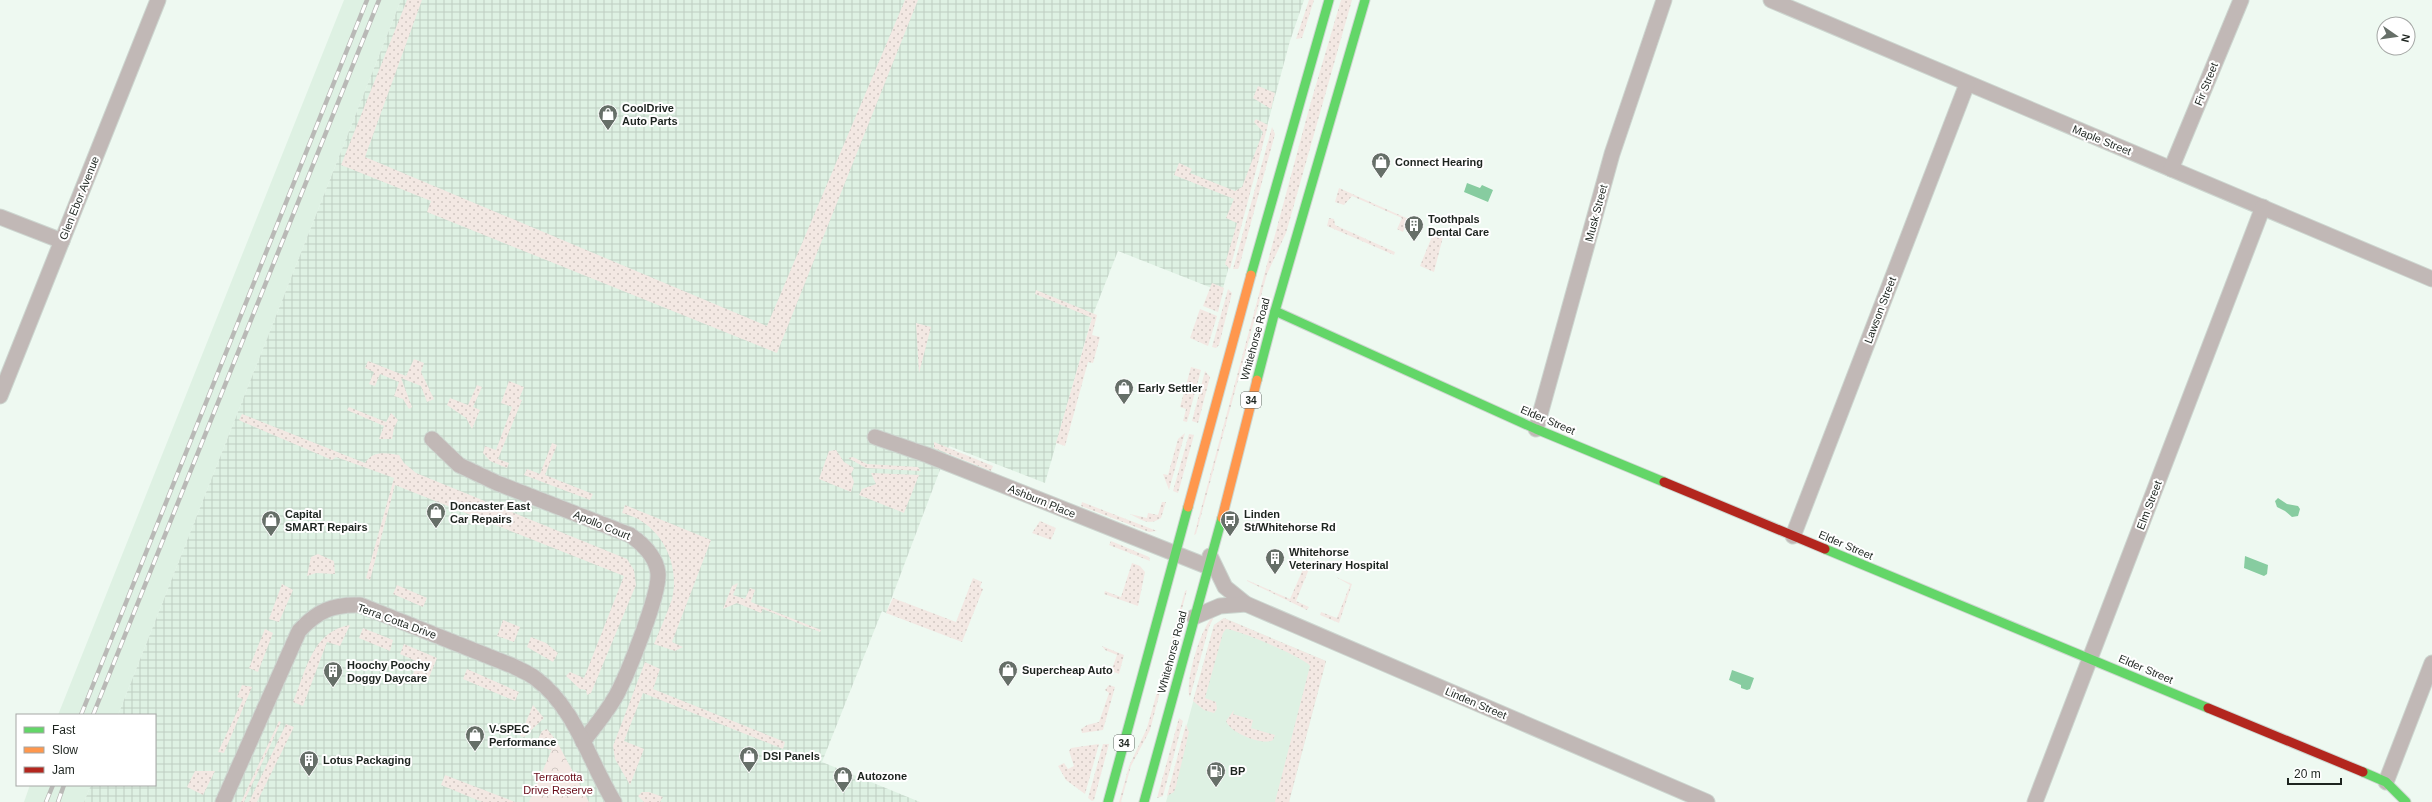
<svg xmlns="http://www.w3.org/2000/svg" width="2432" height="802" font-family="Helvetica,sans-serif">
	<style>
		.built { fill: #def1e3 }
		.industrial { fill: url(#industrial-grid) }
		.grass { fill: url(#grass-dots) }
		.park { fill: url(#park-crowns) }
		.water { fill: #87cca0 }
		.lines { fill: none; stroke-linecap: round; stroke-linejoin: round }
		.street-casing { stroke: #cdd6d0; stroke-width: 17 }
		.fast-casing { stroke: #cdd6d0; stroke-width: 11 }
		.slow-casing { stroke: #cdd6d0; stroke-width: 11 }
		.jam-casing { stroke: #cdd6d0; stroke-width: 11 }
		.street { stroke: #c1b8b6; stroke-width: 15 }
		.fast { stroke: #63d668; stroke-width: 9 }
		.slow { stroke: #ff974d; stroke-width: 9 }
		.jam { stroke: #b3261e; stroke-width: 9 }
		.rail-casing { stroke: #b9b9b6; stroke-width: 4.5 }
		.rail { stroke: #fff; stroke-width: 3; stroke-dasharray: 9; stroke-linecap: butt }
		.labels { text-anchor: middle; dominant-baseline: central; stroke-width: 4; stroke-linejoin: round; paint-order: stroke }
		.shield { fill: #fff; stroke: #616662; stroke-width: 1 }
		.shield-label { font-size: 10px; font-weight: bold; fill: #1d241f }
		.street-label { font-size: 11px; fill: #1d241f; stroke: #fff }
		.poi-label { font-size: 11px; font-weight: bold; fill: #1d241f; stroke: #fff; text-anchor: start }
		.park-label { font-size: 11px; fill: #660916; stroke: #fff }
	</style>
	<defs>
		<pattern id="industrial-grid" width="8" height="8" patternUnits="userSpaceOnUse"><rect width="8" height="8" fill="#def1e3"/><path d="M0 4h8M4 0v8" fill="none" stroke="#becec2"/></pattern>
		<pattern id="grass-dots" width="8" height="8" patternUnits="userSpaceOnUse"><rect width="8" height="8" fill="#f3e8e3"/><path d="M2 2h.1M6 6h.1" fill="none" stroke="#d0c7c2" stroke-width="1.8" stroke-linecap="round"/></pattern>
		<pattern id="park-crowns" width="20" height="18" patternUnits="userSpaceOnUse"><rect width="20" height="18" fill="#f3e8e3"/><path d="M2 6a3 3 0 1 1 6 0M12 15a3 3 0 1 1 6 0" fill="none" stroke="#d0c7c2"/></pattern>
	</defs>
	<rect width="100%" height="100%" fill="#eef9f1"/>
	<g class="built">
		<polygon points="344,0 401,0 118,715 58,715"/>
		<polygon points="1224,618 1326,661 1289,802 1166,802 1214,625"/>
		<polygon points="30,785 91,785 84,802 24,802"/>
	</g>
	<polygon class="industrial" points="401,0 1304,0 1290,41 1222,292 1118,251 1092,317 1045,483 949,446 886,613 882,611 822,762 920,802 84,802 91,785 155,785 155,715 118,715"/>
	<g class="grass">
		<polygon points="407,0 422,0 365,157 767,326 905,0 918,0 777,353 427,212 431,201 341,165"/>
		<polygon points="1309,0 1314,0 1302,38 1296,39"/>
		<polygon points="1341,0 1352,0 1286,233 1267,274 1196,534 1194,535 1310,105"/>
		<polygon points="1258,86 1275,93 1271,109 1253,98"/>
		<polygon points="1256,119 1268,125 1230,269 1225,264 1237,223 1226,218 1234,199 1174,175 1179,163 1192,169 1190,173 1235,191 1242,187 1263,132 1254,122"/>
		<polygon points="1272,127 1275,134 1239,267 1238,269 1233,269"/>
		<polygon points="1339,188 1422,225 1418,233 1405,227 1403,232 1397,229 1402,218 1352,196 1344,205 1335,202"/>
		<polygon points="1329,218 1334,219 1335,225 1395,252 1394,255 1327,226"/>
		<polygon points="1435,229 1444,233 1434,272 1420,266"/>
		<polygon points="1212,283 1224,288 1218,312 1203,306"/>
		<polygon points="1228,289 1232,293 1219,345 1216,348 1212,347"/>
		<polygon points="1036,290 1097,315 1092,335 1100,337 1093,363 1088,362 1065,446 1056,443 1092,318 1035,294"/>
		<polygon points="1200,309 1217,316 1208,346 1190,338"/>
		<polygon points="916,323 931,327 919,373"/>
		<polygon points="414,359 424,363 421,372 434,399 427,402 421,386 401,378 412,407 409,409 403,399 394,396 399,382 380,374 375,386 369,384 374,372 365,368 368,361 406,376"/>
		<polygon points="1191,367 1201,370 1187,422 1183,421 1186,409 1180,407"/>
		<polygon points="1205,371 1210,377 1198,423 1192,421"/>
		<polygon points="509,381 524,387 519,399 522,400 498,459 509,463 507,468 490,461 483,453 485,446 496,450 512,407 501,403"/>
		<polygon points="477,385 482,387 473,407 480,410 472,429 466,418 447,405 450,398 468,405"/>
		<polygon points="349,407 386,422 391,413 398,420 394,428 392,439 379,439 384,426 347,410"/>
		<path d="M242 414 365 463C373 450 386 453 399 455L404 463 416 473 627 559 634 570 636 585 591 693 587 695 586 690 580 689 566 676 570 672 584 678 624 576 395 485 370 580 366 578 394 478 336 457 332 460 243 422 239 420Z"/>
		<polygon points="1185,433 1169,490 1163,474 1168,475 1178,439"/>
		<polygon points="1189,434 1194,435 1178,493 1173,491"/>
		<polygon points="552,443 557,445 545,475 593,494 590,500 524,475 527,469 540,474"/>
		<polygon points="934,443 934,442 993,466 991,471 934,448"/>
		<polygon points="836,450 844,462 854,468 851,474 854,482 851,492 819,479 829,451"/>
		<polygon points="853,457 867,464 918,467 921,471 866,468 848,458"/>
		<polygon points="871,473 919,475 904,513 859,495 862,489 876,484"/>
		<polygon points="1082,502 1157,531 1149,532 1081,506"/>
		<path d="M1162 502H1166L1161 518C1149 526 1142 520 1130 514L1147 518 1148 513 1158 515Z"/>
		<path d="M625 505 711 540 672 642 683 647 675 651 654 644C660 629 667 614 672 599 679 570 667 537 641 521 636 517 628 515 622 513Z"/>
		<polygon points="1040,521 1056,528 1051,540 1032,533"/>
		<polygon points="1111,541 1149,557 1150,561 1109,545"/>
		<polygon points="318,554 334,561 335,574 316,573 307,576 311,557"/>
		<polygon points="1132,563 1140,566 1145,572 1138,606 1104,594 1105,591 1121,597"/>
		<polygon points="1304,567 1309,569 1296,601 1309,607 1307,610 1247,581 1247,580 1290,599"/>
		<polygon points="1336,577 1352,584 1339,623 1320,615 1321,612 1337,618 1350,585"/>
		<polygon points="973,578 982,582 980,587 983,589 962,642 886,613 893,598 956,622"/>
		<polygon points="738,583 733,595 745,599 750,588 755,590 751,602 821,630 820,632 763,609 761,613 737,603 723,609 732,586"/>
		<polygon points="282,584 293,590 279,622 269,619"/>
		<polygon points="397,585 427,598 423,607 393,594"/>
		<polygon points="1187,590 1150,730 1131,766 1121,802 1119,802 1129,766 1147,728 1185,591"/>
		<path d="M1215 615 1209 627 1190 697C1184 683 1202 622 1215 615Z"/>
		<path d="M1224 618 1326 661 1289 802H1275L1310 666C1306 658 1236 629 1226 629L1223 633 1205 698 1216 702 1217 709 1214 713 1204 710 1193 701 1214 625Z"/>
		<polygon points="503,620 520,627 514,642 497,636"/>
		<path d="M350 625 340 646 327 642 303 706 293 702C306 671 312 631 350 625Z"/>
		<polygon points="363,628 393,640 390,651 359,638"/>
		<polygon points="265,629 273,633 258,672 249,668"/>
		<polygon points="531,637 546,643 558,653 553,662 527,647"/>
		<polygon points="404,644 437,658 428,680 413,674 418,662 400,654"/>
		<polygon points="1102,646 1124,655 1119,674 1114,672 1112,669 1117,655 1105,650"/>
		<polygon points="645,662 660,669 653,689 785,742 783,749 643,693 624,741 644,749 630,785 615,759 613,746"/>
		<polygon points="467,669 519,692 515,701 463,679"/>
		<polygon points="242,685 252,687 224,753 218,752 243,699 237,697"/>
		<polygon points="1109,685 1115,687 1103,730 1082,733 1081,729 1087,725 1099,722 1109,693 1105,690"/>
		<polygon points="533,705 544,718 524,737 520,736"/>
		<path d="M1234 710 1233 714 1253 720 1251 728 1275 735 1273 740C1263 746 1230 733 1226 721Z"/>
		<polygon points="1179,718 1183,721 1163,796 1157,798"/>
		<polygon points="279,721 281,722 244,802 241,802"/>
		<polygon points="286,724 294,727 257,802 249,802"/>
		<polygon points="1186,724 1189,732 1176,786 1174,792 1167,796"/>
		<polygon points="547,729 556,740 551,750 536,743 542,731"/>
		<polygon points="1099,744 1085,794 1066,780 1058,766 1064,763 1068,769 1074,766 1069,751 1071,748"/>
		<polygon points="1103,744 1109,744 1094,800 1092,801 1088,798"/>
		<polygon points="195,771 215,771 203,795 187,787"/>
		<polygon points="445,775 515,802 482,802 441,785"/>
		<polygon points="642,792 649,792 663,797 660,802 644,802 638,796"/>
	</g>
	<polygon class="park" points="556,740 589,802 529,802"/>
	<g class="water">
		<polygon points="1467,183 1480,188 1482,185 1493,190 1488,202 1464,192"/>
		<polygon points="2278,498 2287,504 2298,506 2300,509 2298,516 2292,517 2285,511 2277,507 2275,501"/>
		<polygon points="2245,556 2268,565 2267,574 2264,576 2244,568"/>
		<polygon points="1732,670 1754,678 1750,689 1747,690 1741,688 1741,685 1729,680"/>
	</g>
	<g class="lines">
		<g class="street-casing">
			<g id="street">
				<polyline points="1771,0 2432,279"/>
				<polyline points="2171,169 2241,0"/>
				<polyline points="0,217 62,241"/>
				<polyline points="0,396 158,0"/>
				<polyline points="1536,429 1612,154 1664,0"/>
				<polyline points="875,437 927,455 1209,567"/>
				<path d="M432 439 459 465 497 483 630 535C643 544 656 556 658 573 660 594 628 673 617 694 608 711 594 727 583 742"/>
				<polyline points="1793,536 1967,84"/>
				<polyline points="1210,556 1225,587 1246,604 1707,802"/>
				<polyline points="1194,617 1220,606 1246,604"/>
				<polyline points="2386,782 2432,663"/>
				<path d="M223 802 299 631C317 611 333 604 360 605L513 666C520 670 529 673 535 678 575 707 589 761 614 802"/>
				<polyline points="2035,802 2263,207"/>
			</g>
		</g>
		<g class="fast-casing">
			<g id="fast">
				<polyline points="1251,275 1329,0"/>
				<polyline points="1275,311 1536,429 1664,482"/>
				<polyline points="1257,380 1275,311 1365,0"/>
				<polyline points="1825,549 2208,708"/>
				<polyline points="2363,772 2386,782 2406,802"/>
				<polyline points="1108,802 1188,507"/>
				<polyline points="1144,802 1222,518"/>
			</g>
		</g>
		<g class="slow-casing">
			<g id="slow">
				<polyline points="1188,507 1251,275"/>
				<polyline points="1222,518 1257,380"/>
			</g>
		</g>
		<g class="jam-casing">
			<g id="jam">
				<polyline points="1664,482 1825,549"/>
				<polyline points="2208,708 2363,772"/>
			</g>
		</g>
		<use href="#street" class="street"/>
		<use href="#fast" class="fast"/>
		<use href="#slow" class="slow"/>
		<use href="#jam" class="jam"/>
		<g class="rail-casing">
			<g id="rail">
				<polyline points="81,715 367,0"/>
				<polyline points="93,715 379,0"/>
				<polyline points="46,802 53,785"/>
				<polyline points="58,802 64,785"/>
			</g>
		</g>
		<use href="#rail" class="rail"/>
	</g>
	<defs>
		<g id="shop-pin" transform="scale(1)"><path d="M0 17L-7.5 6A9.5 9.5 0 1 1 7.5 6Z" fill="#666f68" stroke="#fff"/><path d="M-5-2.5h2.3a2.7 3.5 0 0 1 5.4 0H5L5.5 6h-11ZM-1.5-2.5h3a1.5 2.3 0 0 0-3 0Z" fill="#fff"/></g>
		<g id="building-pin" transform="scale(1)"><path d="M0 17L-7.5 6A9.5 9.5 0 1 1 7.5 6Z" fill="#666f68" stroke="#fff"/><path d="M-4-6H4V6H1V3H-1V6H-4ZM-2.5-4.3h1.7v1.8h-1.7ZM.8-4.3h1.7v1.8H.8ZM-2.5-1h1.7V.8h-1.7ZM.8-1h1.7V.8H.8Z" fill="#fff"/></g>
		<g id="bus-pin" transform="scale(1)"><path d="M0 17L-7.5 6A9.5 9.5 0 1 1 7.5 6Z" fill="#666f68" stroke="#fff"/><path d="M-5-6H5V4H4V6H2V4H-2V6H-4V4H-5ZM-3.5-4V0h7V-4ZM-3.5 1.2v1.5H-2V1.2ZM2 1.2v1.5H3.5V1.2Z" fill="#fff"/></g>
		<g id="fuel-pin" transform="scale(1)"><path d="M0 17L-7.5 6A9.5 9.5 0 1 1 7.5 6Z" fill="#666f68" stroke="#fff"/><path d="M-5.5-6h7V0h2V4h1.3V-2.5L3-4.5l.8-.8L6-3V5H2.5V1h-1V6h-7ZM-4.2-4.7v3.2H.2V-4.7Z" fill="#fff"/></g>
	</defs>
	<g fill-rule="evenodd">
		<use href="#shop-pin" x="608" y="114"/>
		<use href="#shop-pin" x="1381" y="162"/>
		<use href="#building-pin" x="1414" y="225"/>
		<use href="#shop-pin" x="1124" y="388"/>
		<use href="#shop-pin" x="436" y="512"/>
		<use href="#shop-pin" x="271" y="520"/>
		<use href="#bus-pin" x="1230" y="520"/>
		<use href="#building-pin" x="1275" y="558"/>
		<use href="#shop-pin" x="1008" y="670"/>
		<use href="#building-pin" x="333" y="671"/>
		<use href="#shop-pin" x="475" y="735"/>
		<use href="#shop-pin" x="749" y="756"/>
		<use href="#building-pin" x="309" y="760"/>
		<use href="#fuel-pin" x="1216" y="771"/>
		<use href="#shop-pin" x="843" y="776"/>
	</g>
	<g class="labels">
		<g class="shield">
			<rect x="1241" y="392" width="20" height="16" rx="3"/>
			<rect x="1114" y="735" width="20" height="16" rx="3"/>
		</g>
		<g class="shield-label">
			<text x="1251" y="400">34</text>
			<text x="1124" y="743">34</text>
		</g>
		<g class="street-label">
			<text transform="translate(2206 84) rotate(-68)">Fir Street</text>
			<text transform="translate(2102 140) rotate(22)">Maple Street</text>
			<text transform="translate(79 198) rotate(-68)">Glen Ebor Avenue</text>
			<text transform="translate(1596 213) rotate(-75)">Musk Street</text>
			<text transform="translate(1880 310) rotate(-69)">Lawson Street</text>
			<text transform="translate(1255 339) rotate(-75)">Whitehorse Road</text>
			<text transform="translate(1548 420) rotate(23)">Elder Street</text>
			<text transform="translate(1042 501) rotate(22)">Ashburn Place</text>
			<text transform="translate(2149 505) rotate(-69)">Elm Street</text>
			<text transform="translate(602 525) rotate(22)">Apollo Court</text>
			<text transform="translate(1846 545) rotate(23)">Elder Street</text>
			<text transform="translate(397 621) rotate(20)">Terra Cotta Drive</text>
			<text transform="translate(1172 652) rotate(-75)">Whitehorse Road</text>
			<text transform="translate(2146 669) rotate(23)">Elder Street</text>
			<text transform="translate(1476 703) rotate(23)">Linden Street</text>
		</g>
		<g class="poi-label">
			<text x="622" y="108">CoolDrive<tspan x="622" dy="13">Auto Parts</tspan></text>
			<text x="1395" y="162">Connect Hearing</text>
			<text x="1428" y="219">Toothpals<tspan x="1428" dy="13">Dental Care</tspan></text>
			<text x="1138" y="388">Early Settler</text>
			<text x="450" y="506">Doncaster East<tspan x="450" dy="13">Car Repairs</tspan></text>
			<text x="285" y="514">Capital<tspan x="285" dy="13">SMART Repairs</tspan></text>
			<text x="1244" y="514">Linden<tspan x="1244" dy="13">St/Whitehorse Rd</tspan></text>
			<text x="1289" y="552">Whitehorse<tspan x="1289" dy="13">Veterinary Hospital</tspan></text>
			<text x="347" y="665">Hoochy Poochy<tspan x="347" dy="13">Doggy Daycare</tspan></text>
			<text x="1022" y="670">Supercheap Auto</text>
			<text x="489" y="729">V-SPEC<tspan x="489" dy="13">Performance</tspan></text>
			<text x="763" y="756">DSI Panels</text>
			<text x="323" y="760">Lotus Packaging</text>
			<text x="1230" y="771">BP</text>
			<text x="857" y="776">Autozone</text>
		</g>
		<g class="park-label">
			<text x="558" y="777">Terracotta<tspan x="558" dy="13">Drive Reserve</tspan></text>
		</g>
	</g>
	<rect x="16" y="714" width="140" height="72" fill="#ffffff" stroke="#a5a7a5"/>
	<rect x="24" y="727" width="20" height="6" fill="#63d668" stroke="#a5a7a5"/>
	<text x="52" y="734" font-size="12" fill="#1d241f">Fast</text>
	<rect x="24" y="747" width="20" height="6" fill="#ff974d" stroke="#a5a7a5"/>
	<text x="52" y="754" font-size="12" fill="#1d241f">Slow</text>
	<rect x="24" y="767" width="20" height="6" fill="#b3261e" stroke="#a5a7a5"/>
	<text x="52" y="774" font-size="12" fill="#1d241f">Jam</text>
	<g transform="translate(2396 36) rotate(103)"><circle r="19" fill="#ffffff" stroke="#a5a7a5"/>
	<path d="M0-3L7 15L0 10L-7 15Z" fill="#666f68"/>
	<text y="-6" font-size="11" font-weight="bold" text-anchor="middle" fill="#1d241f">N</text>
	</g>
	<path d="M2288 778v6h53v-6" fill="none" stroke="#1d241f" stroke-width="2"/>
	<text x="2294" y="778" font-size="12" fill="#1d241f" stroke="#ffffff" stroke-width="3" paint-order="stroke">20 m</text>
</svg>
